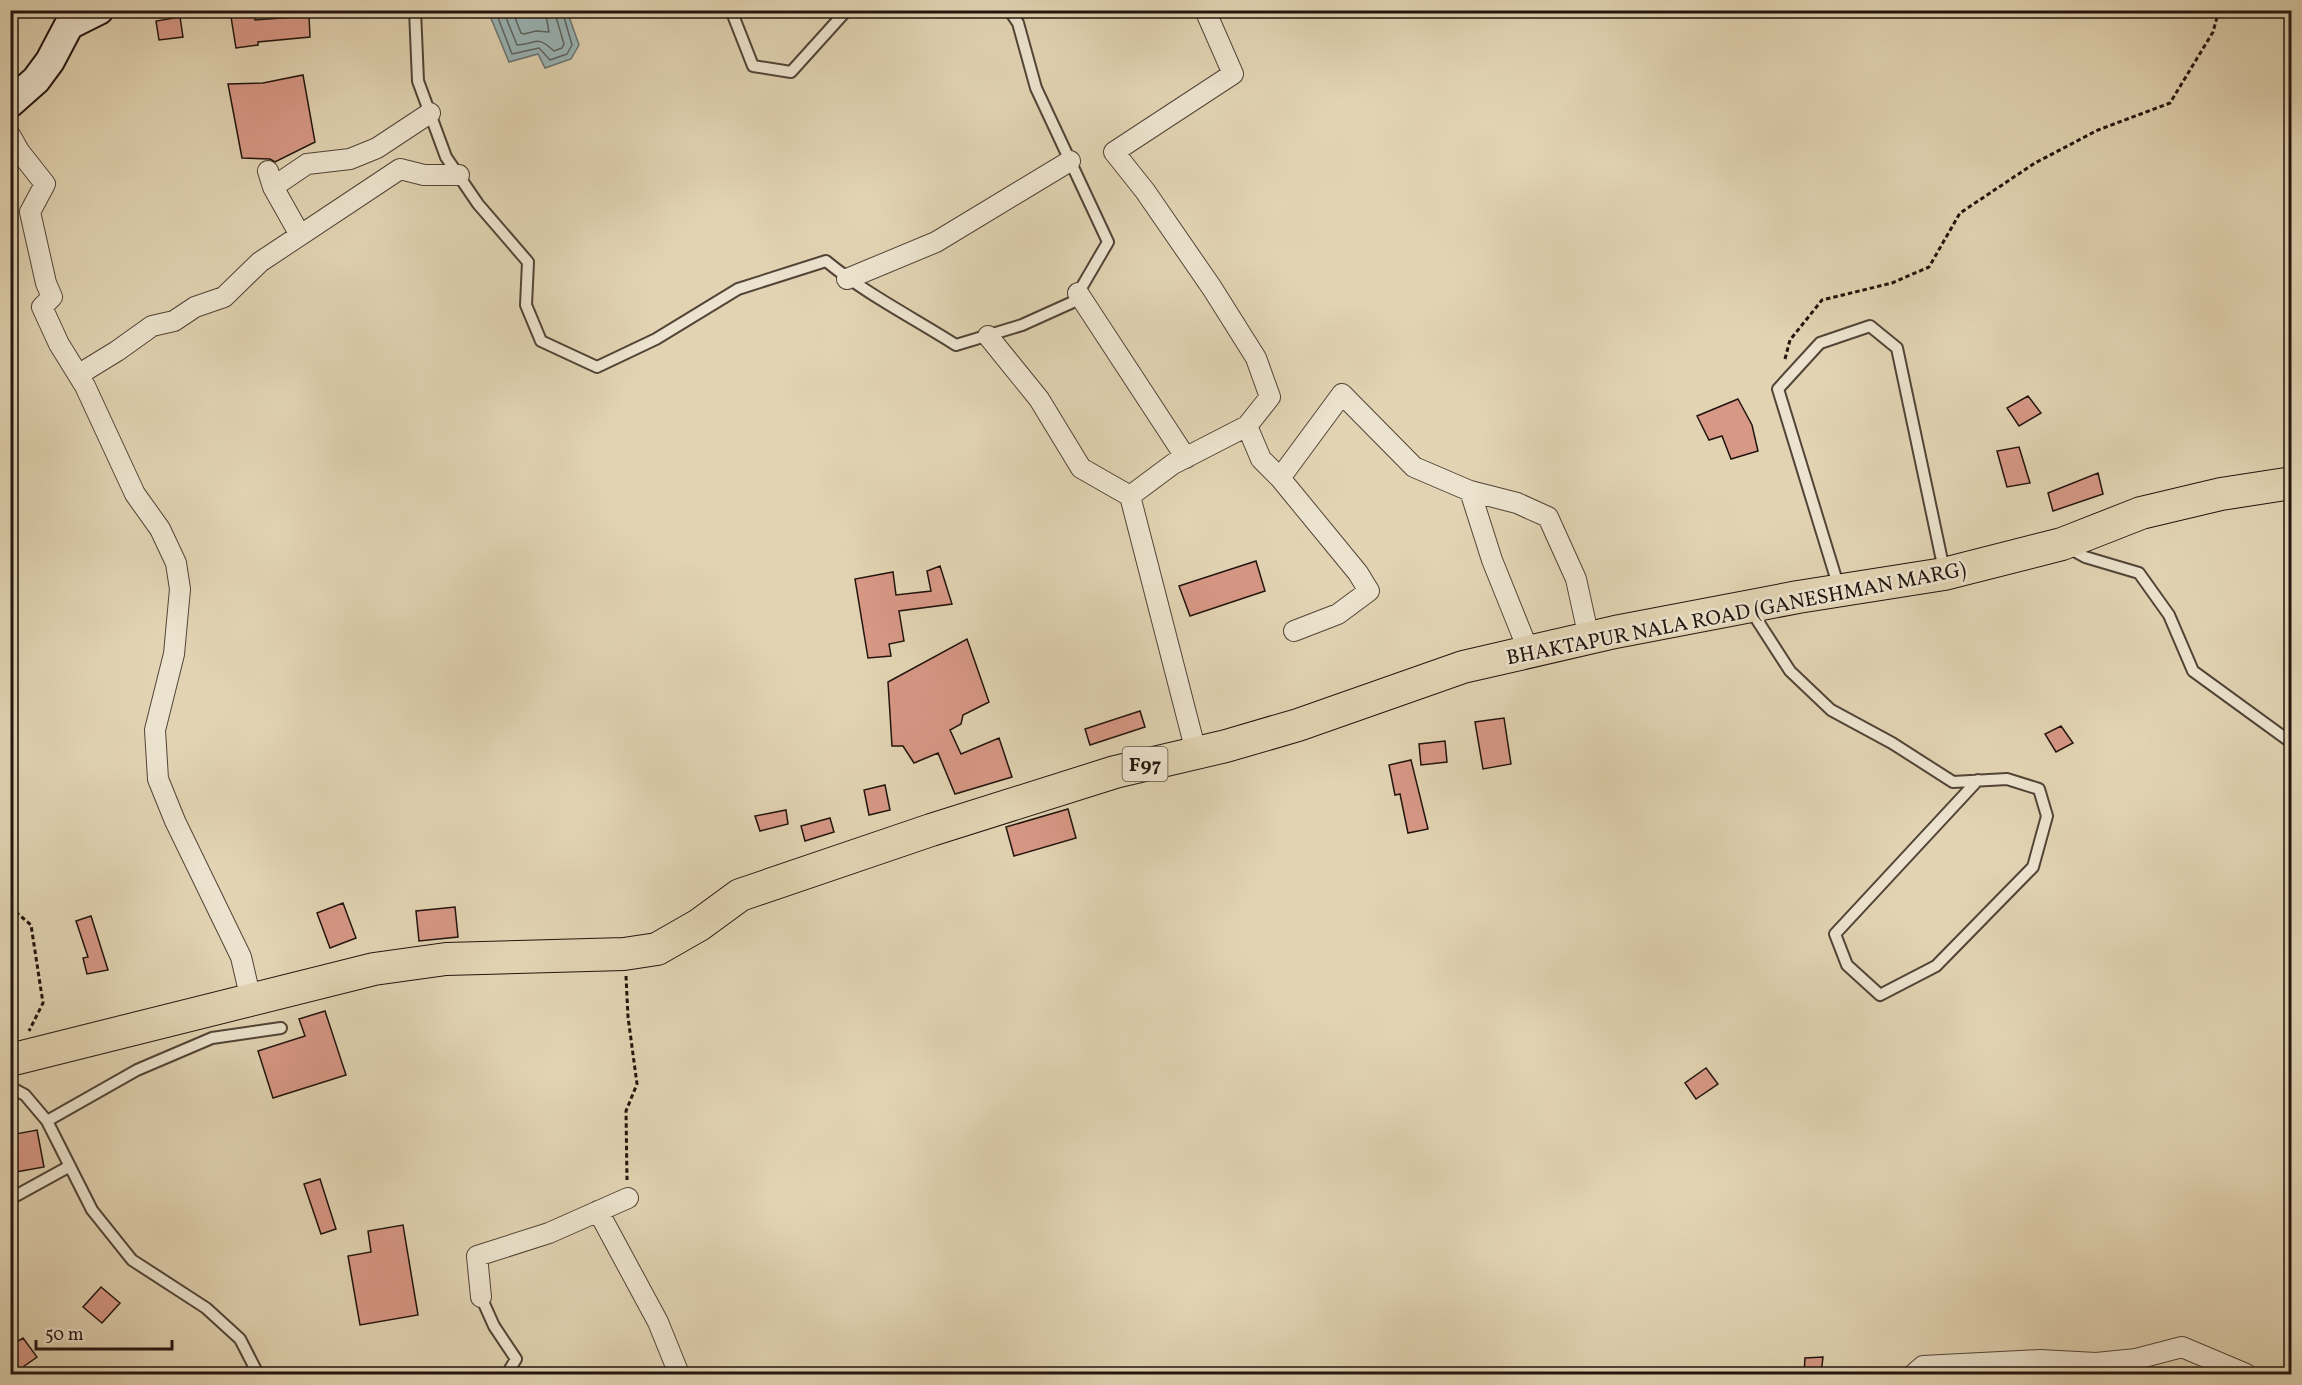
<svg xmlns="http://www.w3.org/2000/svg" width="2302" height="1385" font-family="Vollkorn,serif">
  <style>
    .water { fill: #99b5b7; stroke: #697573; stroke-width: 1.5 }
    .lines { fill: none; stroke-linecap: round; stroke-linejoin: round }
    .shore { stroke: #5e6462; stroke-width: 1.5 }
    .building { fill: #d79886; stroke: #22140e; stroke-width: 1.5 }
    .service-casing { stroke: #524437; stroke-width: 14 }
    .minor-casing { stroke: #524437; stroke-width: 22 }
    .secondary-casing { stroke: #22140e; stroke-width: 32 }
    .primary-casing { stroke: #22140e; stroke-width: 34 }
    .path { stroke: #22140e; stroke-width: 3; stroke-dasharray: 4.5 3; stroke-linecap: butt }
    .service { stroke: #ece3ce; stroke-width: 10 }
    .minor { stroke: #ece3ce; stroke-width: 20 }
    .secondary { stroke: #ece3ce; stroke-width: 28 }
    .primary { stroke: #e2d4b3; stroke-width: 32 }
    .labels { text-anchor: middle; stroke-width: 5; stroke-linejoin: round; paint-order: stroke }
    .shield { fill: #ece3ce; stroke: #5f5248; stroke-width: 1.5 }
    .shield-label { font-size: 20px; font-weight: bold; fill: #22140e }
    .street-label { font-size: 21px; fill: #22140e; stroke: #ece3ce }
  </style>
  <rect width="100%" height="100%" fill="#e2d4b3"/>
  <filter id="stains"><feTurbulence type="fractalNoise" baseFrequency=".00333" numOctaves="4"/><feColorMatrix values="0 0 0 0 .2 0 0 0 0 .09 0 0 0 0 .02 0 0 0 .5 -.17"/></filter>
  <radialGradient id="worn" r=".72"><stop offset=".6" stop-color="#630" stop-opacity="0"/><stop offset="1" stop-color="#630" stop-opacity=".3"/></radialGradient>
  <path class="water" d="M488,11H567L579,45L571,59L545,68L538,54L509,62Z"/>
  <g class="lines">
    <path class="shore" d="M495,10L512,54L539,48L550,60L567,54L572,45L562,10
      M503,10L517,45C538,44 535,34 554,51L562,48L564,44L554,10
      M512,10L521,33L524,34L536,31L549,32L545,10"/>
  </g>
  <path class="building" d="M254,14L255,20L309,16L310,37L258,42V45L236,48L231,17Z
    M180,17L183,37L159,40L156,21Z
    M303,75L315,142L275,162L270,159L242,158L228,84L263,83Z
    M2028,396L2041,413L2019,426L2007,408Z
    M1738,399L1752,425L1758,451L1731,459L1722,436L1709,440L1697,416Z
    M2019,447L2030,483L2007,487L1997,451Z
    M2098,473L2103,494L2053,511L2048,493Z
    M1256,561L1265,591L1190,616L1179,586Z
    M940,566L952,604L899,611L904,641L889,644L891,656L868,658L855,579L893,572L896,595L931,591L927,571Z
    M967,639L989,702L963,715L961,724L950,730L961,754L999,738L1012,777L955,794L938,753L914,763L903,746H892L888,682Z
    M1140,711L1145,727L1090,745L1085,729Z
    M1504,718L1511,764L1483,769L1475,722Z
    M2061,726L2073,743L2056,752L2045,734Z
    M1445,741L1447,762L1421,765L1419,744Z
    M1411,760L1428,829L1408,833L1400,794L1395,795L1389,765Z
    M885,785L890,810L869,815L864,790Z
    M1068,809L1076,838L1014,856L1006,827Z
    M786,810L788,824L760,831L755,816Z
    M830,818L834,832L805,841L801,826Z
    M343,903L356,938L330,948L317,913Z
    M455,907L458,937L419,941L416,911Z
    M91,916L108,970L87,974L83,958L88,957L76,921Z
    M325,1011L346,1075L273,1098L258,1051L305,1036L299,1019Z
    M1706,1068L1718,1084L1696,1099L1685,1083Z
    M37,1130L44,1167L10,1173V1135Z
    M320,1179L336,1229L321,1234L304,1184Z
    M403,1225L418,1315L360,1325L348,1256L371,1252L368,1231Z
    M101,1287L120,1303L102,1323L83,1307Z
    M23,1338L37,1357L20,1369L10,1356V1346Z
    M1823,1357L1821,1374H1804L1805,1358Z"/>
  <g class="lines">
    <defs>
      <path id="service" d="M415,10L418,81L446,157L478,204L528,262L526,305L541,341L597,367L656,339L738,289L826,261C866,294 912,317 956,345L1022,325L1073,302L1108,242L1036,88L1018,23L1009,10
        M731,10L753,66L791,72L847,10
        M2067,547L2085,557L2139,573L2169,615L2193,671L2292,743
        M1839,588L1778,389L1820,343L1870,326L1897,348L1944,570
        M1750,609L1790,671L1831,710L1892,743L1953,782L2007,779L2039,789L2047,816L2033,867L1936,966L1880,995L1847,965L1835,934L1978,780
        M10,1087L25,1095L47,1121L92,1210L132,1260L206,1308L240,1339L258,1374
        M47,1121L137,1070L212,1038L281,1028
        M10,1199L70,1166
        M481,1297L494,1326L516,1359L507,1374"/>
      <path id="minor" d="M10,135L19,151L45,184L30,212L46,283L52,297L42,307L59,344L85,386L135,494L160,529L176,563L180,589L174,654L155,730L158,779L175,821L241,957L251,1000
        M268,171L273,187L307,164L350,159L377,148L430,113
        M273,187L300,235
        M847,279L936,242L1070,161
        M1078,293L1186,458
        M988,336L1039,399L1081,468L1130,496
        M77,373L86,370L117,351L152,326L174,321L195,307L224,297L260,262L400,169L424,175H459
        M1247,426L1261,459L1280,478
        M1294,631L1338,614L1369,591L1358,573L1280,478L1342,394L1414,467L1470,491
        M1529,652L1492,560L1470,491L1517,503L1548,517L1576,579L1589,638
        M1196,752L1130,496L1173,464L1247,426L1270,397L1256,358L1212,288L1145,191L1114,152L1233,74L1205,10
        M598,1211L658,1322L679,1374
        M481,1297L477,1256L549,1233L628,1198
        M1914,1374L1923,1366L2040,1360L2096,1363L2136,1359L2182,1347L2246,1374"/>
      <path id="secondary" d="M10,103L36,80L50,61L69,25L99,10"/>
      <path id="primary" d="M10,1060L374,969L446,959L624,954L657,949L699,925L740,895L931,830L1115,772L1226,746L1298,725L1463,667L1615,632L1798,597L1944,574L2062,544L2141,513L2221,494L2292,483"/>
    </defs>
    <use href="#service" class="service-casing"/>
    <use href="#minor" class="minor-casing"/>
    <use href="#secondary" class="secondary-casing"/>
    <use href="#primary" class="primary-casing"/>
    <path class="path" d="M1785,359L1790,340L1822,300L1892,283L1929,267L1960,213L2035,163L2098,130L2170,103L2213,32L2219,10
      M10,907L31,925L43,1003L29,1031
      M626,976L628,1017L637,1084L626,1111L627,1180"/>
    <use href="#service" class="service"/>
    <use href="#minor" class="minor"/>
    <use href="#secondary" class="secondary"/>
    <use href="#primary" class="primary"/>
  </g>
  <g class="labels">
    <rect class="shield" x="1122.5" y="747" width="45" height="34" rx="4.5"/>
    <g class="shield-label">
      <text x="1145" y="771">F97</text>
    </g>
    <g class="street-label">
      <text transform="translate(1736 613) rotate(-11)" y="7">BHAKTAPUR NALA ROAD (GANESHMAN MARG)</text>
    </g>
  </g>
  <rect width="2302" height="1385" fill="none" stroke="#e2d4b3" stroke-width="36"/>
  <rect x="12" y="12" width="2278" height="1361" fill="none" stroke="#22140e" stroke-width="3"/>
  <rect x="18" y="18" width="2266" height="1349" fill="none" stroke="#22140e" stroke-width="1.5"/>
  <path d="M36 1340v9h136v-9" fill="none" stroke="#22140e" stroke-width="3"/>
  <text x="45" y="1340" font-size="18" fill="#22140e" stroke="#ece3ce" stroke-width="4.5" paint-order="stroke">50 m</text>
  <rect width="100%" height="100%" filter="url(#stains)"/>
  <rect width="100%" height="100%" fill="url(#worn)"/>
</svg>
